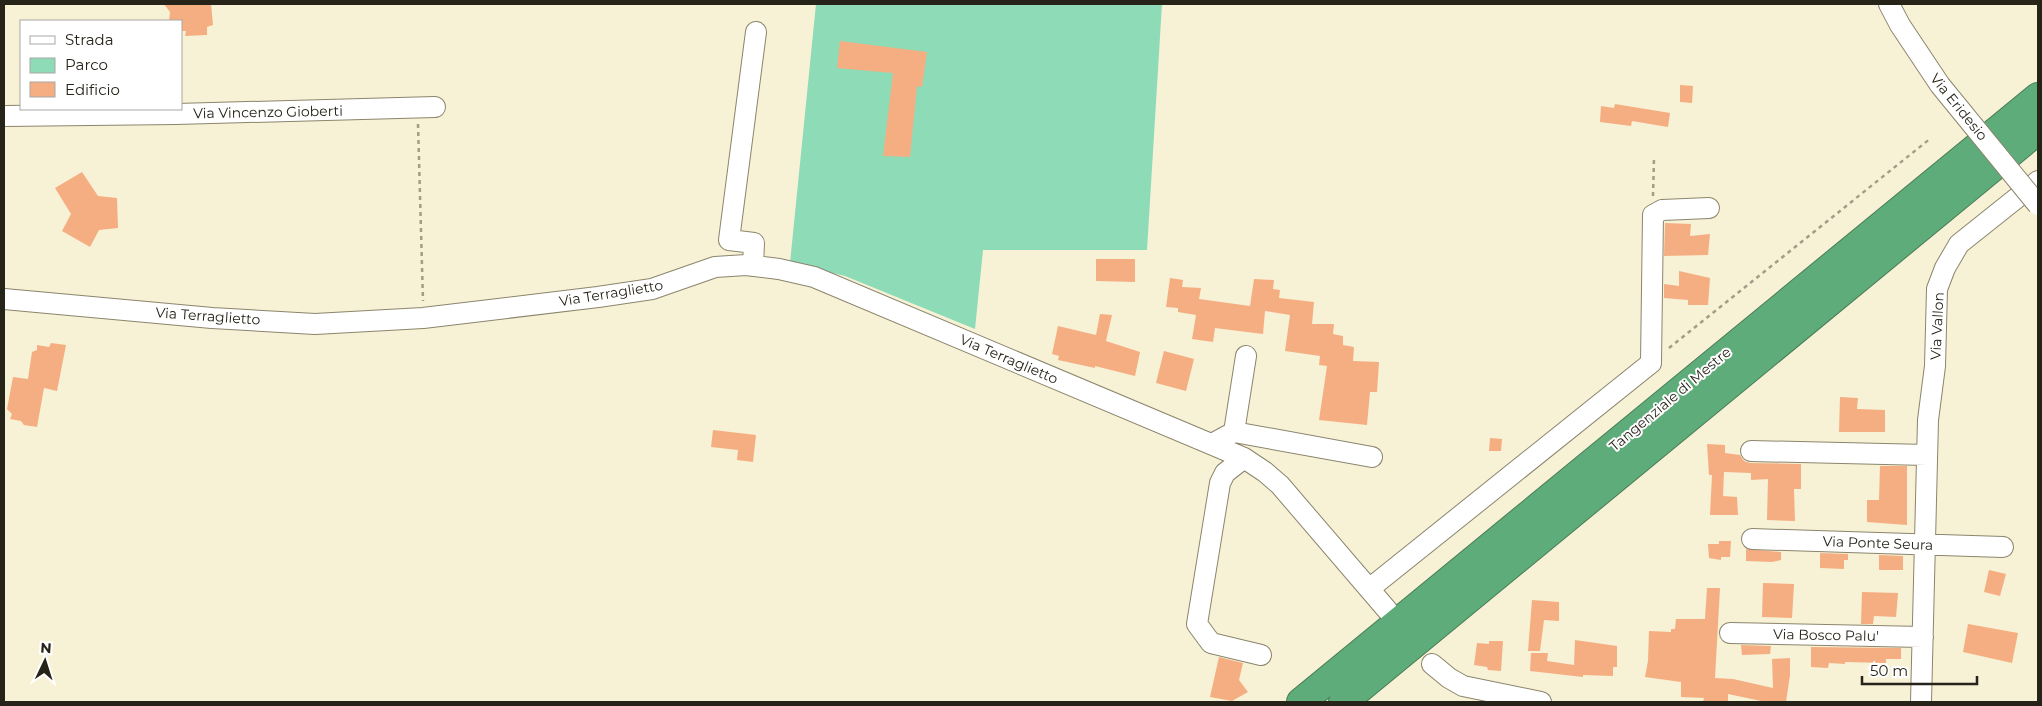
<svg xmlns="http://www.w3.org/2000/svg" width="2042" height="706" font-family="Montserrat,sans-serif">
  <style>
    .green { fill: #8edbb8 }
    .building { fill: #f5ae81 }
    .lines { fill: none; stroke-linecap: round; stroke-linejoin: round }
    .minor-casing { stroke: #8b856d; stroke-width: 22 }
    .highway-casing { stroke: #4a7c58; stroke-width: 30 }
    .path { stroke: #a29d89; stroke-width: 2.5; stroke-dasharray: 4 4; stroke-linecap: butt }
    .minor { stroke: #fff; stroke-width: 20 }
    .highway { stroke: #5eac7a; stroke-width: 28 }
    .minor-bridge-casing { stroke: #8b856d; stroke-width: 22; stroke-linecap: butt }
    .minor-bridge { stroke: #fff; stroke-width: 20 }
    .labels { text-anchor: middle; stroke-width: 4; stroke-linejoin: round; paint-order: stroke }
    .street-label { font-size: 14px; fill: #262319; stroke: #fff }
  </style>
  <rect width="100%" height="100%" fill="#f7f1d6"/>
  <path class="green" d="M816,4H1162L1147,250H983L975,329L845,276L790,263Z"/>
  <path class="building" d="M164,4H211L213,25L207,27V35L185,36L186,31H181V21H169L170,12Z
    M840,41L927,52L922,87L917,86L910,157L883,156L893,73L837,68Z
    M1680,85L1693,86L1692,103L1680,102Z
    M1615,104L1670,113L1668,127L1632,121L1631,126L1600,122L1601,106L1614,108Z
    M82,172L98,196L117,198L118,228L99,230L90,247L62,231L71,214L55,188Z
    M1665,223L1691,224L1690,236L1710,234L1708,255L1664,256Z
    M1096,259H1135V282L1096,281Z
    M1679,271L1710,278L1708,305H1688V300L1664,298V284L1679,286Z
    M1170,278L1183,280L1182,287L1201,288L1199,299L1250,306L1254,279L1274,280L1273,289L1280,290L1279,298L1314,302L1312,324H1334L1333,334L1343,336V345L1354,347L1353,361L1379,362L1377,392H1370L1367,425L1319,420L1327,366L1319,365L1320,356L1285,351L1290,315L1265,311L1263,334L1215,328L1213,342L1192,339L1196,315L1178,312V308L1166,307Z
    M1100,314L1112,315L1106,341L1140,352L1135,376L1095,366V368L1058,360L1059,356L1052,354L1058,326L1096,335Z
    M51,343L66,345L57,391L44,388L37,427L24,425L21,421L10,419L12,414L7,409L13,377L28,379L32,352L37,350V345L49,347Z
    M1164,351L1194,359L1186,391L1156,383Z
    M1840,397L1858,398L1857,409L1885,410V432H1839Z
    M713,430L756,435L753,462L737,460L738,450L711,447Z
    M1490,438L1502,439L1501,451H1489Z
    M1707,444L1725,445V453L1740,455L1744,461L1750,463L1801,464V489H1794L1795,521L1767,520L1768,479L1751,480V473L1724,472L1723,496L1737,497L1738,515H1710L1712,475H1709Z
    M1880,466H1907V525L1867,522V500H1879Z
    M1719,541H1731L1730,557H1721V560L1709,558L1708,544H1719Z
    M1746,549L1781,552V560L1772,562L1746,561Z
    M1820,553L1848,554V560H1844V569L1820,568Z
    M1879,555L1903,556V570H1879Z
    M1989,570L2006,574L2000,596L1984,592Z
    M1763,583L1794,584L1792,618L1762,617Z
    M1707,588H1720L1715,678L1733,679L1773,688L1772,659L1790,658V675L1786,702H1766L1728,694V702H1703L1704,698L1681,697V682L1645,677L1648,661L1649,631L1671,632V629H1675L1676,619H1705Z
    M1862,592L1898,593L1896,617L1874,616L1873,624H1861Z
    M1532,600L1559,602V621L1544,620L1540,651H1528Z
    M1968,624L2018,633L2012,663L1963,652Z
    M1575,640L1617,646V667H1613V676L1583,675V677L1530,671L1531,653H1548L1547,661L1574,665Z
    M1489,641H1503L1501,671L1488,670L1487,667L1474,665L1477,643L1489,644Z
    M1741,645L1771,646L1770,654L1742,655Z
    M1811,647L1901,648V659H1886V663L1845,662V664L1829,663L1828,668L1811,667Z
    M1219,657L1243,663L1239,680L1248,692L1232,701L1210,697Z"/>
  <g class="lines">
    <defs>
      <path id="minor" d="M1889,4L1900,25L1940,85
        M4,116L176,114L435,107
        M753,266L754,243L729,240L756,32
        M4,299L212,318L315,324L423,318L598,297L652,289L715,267L746,265L779,269L814,277L1244,458L1265,472L1280,485L1388,611
        M1234,432L1246,356
        M1212,444L1234,432L1372,457
        M1751,451L1927,455
        M1244,458L1225,473L1220,483L1197,624L1211,643L1261,655
        M1752,539L2003,547
        M1369,589L1651,363L1653,215L1662,210L1709,208
        M1730,633L1923,637
        M1432,664L1449,678L1463,686L1541,702
        M1921,702L1928,420L1935,366L1937,289L1945,268L1959,244L2038,181"/>
      <path id="highway" d="M1301,702L2038,97
        M1343,702L2038,130"/>
    </defs>
    <use href="#minor" class="minor-casing"/>
    <use href="#highway" class="highway-casing"/>
    <path class="path" d="M418,124L423,301
      M1653,196L1654,158
      M1669,348L1931,138"/>
    <use href="#minor" class="minor"/>
    <use href="#highway" class="highway"/>
    <defs>
      <path id="minor-bridge" d="M1940,85L2038,205"/>
    </defs>
    <use href="#minor-bridge" class="minor-bridge-casing"/>
    <use href="#minor-bridge" class="minor-bridge"/>
  </g>
  <g class="labels">
    <g class="street-label">
      <text transform="translate(1959 107) rotate(51)" y="5">Via Eridesio</text>
      <text transform="translate(268 112) rotate(-1)" y="5">Via Vincenzo Gioberti</text>
      <text transform="translate(611 293) rotate(-9)" y="5">Via Terraglietto</text>
      <text transform="translate(208 316) rotate(4)" y="5">Via Terraglietto</text>
      <text transform="translate(1937 326) rotate(-87)" y="5">Via Vallon</text>
      <text transform="translate(1009 359) rotate(23)" y="5">Via Terraglietto</text>
      <text transform="translate(1670 399) rotate(-40)" y="5">Tangenziale di Mestre</text>
      <text transform="translate(1878 543) rotate(2)" y="5">Via Ponte Seura</text>
      <text transform="translate(1826 635) rotate(1)" y="5">Via Bosco Palu'</text>
    </g>
  </g>
  <rect width="2042" height="706" fill="none" stroke="#262319" stroke-width="10"/>
  <rect x="20" y="20" width="162" height="90" fill="#ffffff" stroke="#a8a7a3"/>
  <rect x="30" y="36" width="25" height="8" fill="#ffffff" stroke="#a8a7a3"/>
  <text x="65" y="45" font-size="15" fill="#262319">Strada</text>
  <rect x="30" y="58" width="25" height="15" fill="#8edbb8" stroke="#a8a7a3"/>
  <text x="65" y="70" font-size="15" fill="#262319">Parco</text>
  <rect x="30" y="82" width="25" height="15" fill="#f5ae81" stroke="#a8a7a3"/>
  <text x="65" y="95" font-size="15" fill="#262319">Edificio</text>
  <g transform="translate(45 661) rotate(4)" stroke="#ffffff" stroke-width="4" paint-order="stroke">
  <path d="M0-4L9 19L0 12L-9 19Z" fill="#262319"/>
  <text y="-8" font-size="14" font-weight="bold" text-anchor="middle" fill="#262319">N</text>
  </g>
  <path d="M1862 676v8h115v-8" fill="none" stroke="#262319" stroke-width="2.5"/>
  <text x="1870" y="676" font-size="15" fill="#262319" stroke="#ffffff" stroke-width="4" paint-order="stroke">50 m</text>
</svg>
